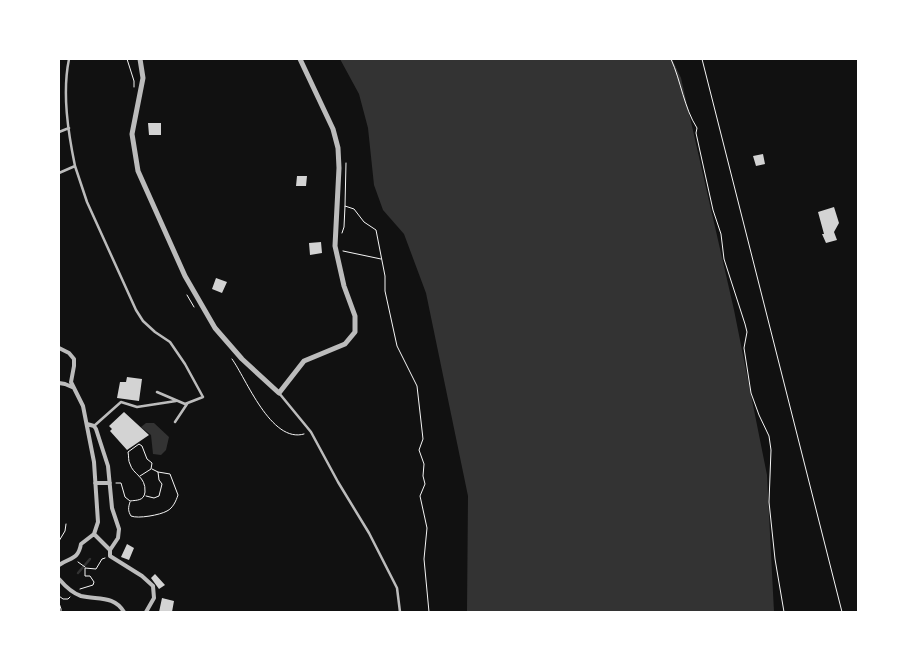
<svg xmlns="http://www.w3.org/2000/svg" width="917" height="671" font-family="Mulish,sans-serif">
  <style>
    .water { fill: #333 }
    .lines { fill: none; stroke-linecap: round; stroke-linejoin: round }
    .stream { stroke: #333; stroke-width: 2.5 }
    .building { fill: #d3d3d3 }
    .path { stroke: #f5f5f5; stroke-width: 1 }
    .service { stroke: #bcbcbc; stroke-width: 2.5 }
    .pedestrian { stroke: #bcbcbc; stroke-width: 4 }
    .minor { stroke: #bcbcbc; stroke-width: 5 }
  </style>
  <rect width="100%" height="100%" fill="#111"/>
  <path class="water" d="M340,59H672L681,78L734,310L767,475L774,612H467L468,496L426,293L404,234L383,210L374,185L368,128L359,94Z
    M146,423H154L169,437L166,450L161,455L153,454L151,435L141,427Z"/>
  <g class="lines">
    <path class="stream" d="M78,573L90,559"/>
  </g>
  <path class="building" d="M148,123H161V135H149Z
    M763,154L765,164L756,166L753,156Z
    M297,176H307L306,186H296Z
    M834,207L839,223L834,232L837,240L826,243L822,234H824L818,212Z
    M321,242L322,253L310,255L309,243Z
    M216,278L227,282L222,293L212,289Z
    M127,377L142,379L139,401L117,398L120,382H126Z
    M124,412L149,435L127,450L110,431L112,429L109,426Z
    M127,544L134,548L129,560L121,557Z
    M155,574L165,585L159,589L151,578Z
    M162,598L174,601L172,612H159Z"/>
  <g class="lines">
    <path class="path" d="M127,59L134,81V87
      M671,59C681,81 684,108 697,128L696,133L713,210L721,234L724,259L745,324L747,332L744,348L751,393L759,415L769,436L771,450L769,502L775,559L784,612
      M702,59L842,612
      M345,206L346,163
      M342,233L344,227L345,206L354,209L364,222L376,230L385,276V291L397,346L417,386L423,439L419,450L424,464L423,476L425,484L420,496L427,528L424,559L429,612
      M343,251L381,259
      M187,295L194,307
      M232,359C246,378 271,444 304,434
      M116,483H121L125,497L130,501C137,500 144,501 145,492C146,476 133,475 130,464C128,461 129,456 128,452L139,444L142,446L147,459L152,463L151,469L140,476
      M146,496L154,498L159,496L162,484L159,480L158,472L152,469
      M130,502C128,508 128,511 131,516C138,519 160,515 167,511C173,508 176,501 178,495L170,474L158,472
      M59,541L65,531L66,524
      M78,562L85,567
      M80,589L93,585L94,582L90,576H85V568L96,569L102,559L105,558
      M59,596L63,599H68L70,597
      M59,603L61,609V612"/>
    <path class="service" d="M59,132L69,128
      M75,166L87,202L136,310L143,321L155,332L170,342L185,364L203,397L185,404L157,392
      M59,173L75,166C68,132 62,93 69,59
      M279,393L311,432L338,482L369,533L397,588L400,612
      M175,422L187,404
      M94,426L121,402L137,407L176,401"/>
    <path class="pedestrian" d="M59,348L69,353L74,359V366L71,382L83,406L94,462L98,522L94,534L81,544C78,560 71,557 59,565
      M59,383L65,384L72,387
      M87,424L94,426L96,429L108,466L112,508L119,529L118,538L110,550V556L142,576L153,586L154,598L146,612
      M95,483H110
      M94,534L110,550
      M59,579C65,586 72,593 81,596C98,600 114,595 124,612"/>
    <path class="minor" d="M140,59L143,78L132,134L138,171L185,276L215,328L242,359L279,393L304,361L345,344L355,332V316L344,286L335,246L339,168L338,148L333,129L300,59"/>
  </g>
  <rect width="917" height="671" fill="none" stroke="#ffffff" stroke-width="120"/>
</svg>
